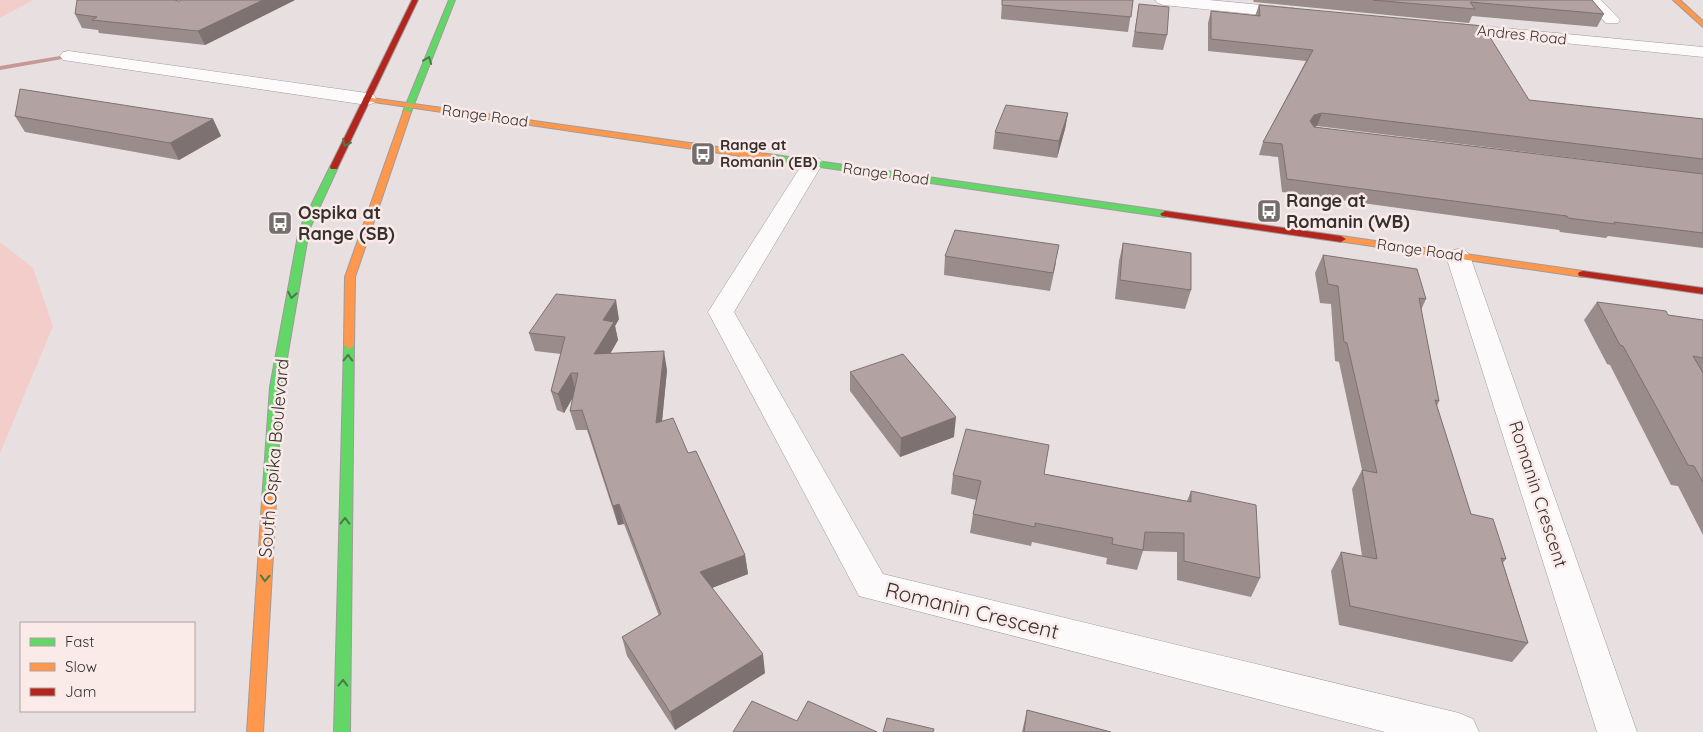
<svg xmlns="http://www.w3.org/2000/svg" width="1703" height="732" font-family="Quicksand,sans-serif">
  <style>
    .green { fill: #f2cdca }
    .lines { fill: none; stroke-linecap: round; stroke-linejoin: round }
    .stream { fill: #c69996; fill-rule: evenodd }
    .street-casing { stroke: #a09b9b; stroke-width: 1 }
    .fast-casing { stroke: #a09b9b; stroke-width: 2 }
    .slow-casing { stroke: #a09b9b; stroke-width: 2 }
    .jam-casing { stroke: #a09b9b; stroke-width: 2 }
    .street { fill: #fcfafa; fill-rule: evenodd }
    .fast { fill: #63d668; fill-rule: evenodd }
    .slow { fill: #ff974d; fill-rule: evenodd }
    .jam { fill: #b3261e; fill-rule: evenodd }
    .wall { fill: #998c8b }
    .shaded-wall { fill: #7d7271 }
    .building { fill: #b2a3a2; stroke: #7d7271 }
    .oneway { stroke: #4a7b49 }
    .labels { text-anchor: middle; stroke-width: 5; stroke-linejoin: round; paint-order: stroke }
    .far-street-label { font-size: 15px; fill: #363130; stroke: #faebe9 }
    .far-poi-label { font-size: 15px; font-weight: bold; fill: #363130; stroke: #faebe9; text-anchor: start }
    .poi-label { font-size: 18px; font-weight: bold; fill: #363130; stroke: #faebe9; text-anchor: start }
    .street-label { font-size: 18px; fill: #363130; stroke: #faebe9 }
    .near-street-label { font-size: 21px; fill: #363130; stroke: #faebe9 }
  </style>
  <rect width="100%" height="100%" fill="#e8e0e0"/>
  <path class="green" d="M0,0H33L0,18Z
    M0,242L33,268L53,326L0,453Z"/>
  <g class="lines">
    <path class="stream" d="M66,55L68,56V58L0,70V66Z"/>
    <defs>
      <path id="street" d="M1155,0H1209L1293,8L1299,10L1301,13L1299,16L1293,18L1163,5L1158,3Z
        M1584,0H1601L1620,20L1618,23H1606Z
        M1451,23L1703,47V57L1445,31L1443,28L1445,25Z
        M69,51L367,93L374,95L376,99L374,103L367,105L63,60L60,56L63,52Z
        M813,157L820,159L823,163L734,312L883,574L1459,713L1473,719L1479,732H1385L859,596L708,312L803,163L806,159Z
        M1458,249L1466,251L1470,256L1637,732H1597L1446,256L1450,251Z"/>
      <path id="fast" d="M449,0H455L411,112L404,114L403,112Z
        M775,155L1165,211L1170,214L1165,217L772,160V156Z
        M334,164L338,167L309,230L282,387L276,501L274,505L269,506L264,505L262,501L270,387L299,230L330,167Z
        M349,341L354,345L350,732H334L344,345Z"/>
      <path id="slow" d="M1673,0H1680L1703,21V27Z
        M364,97L775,155L779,158L775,161L367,101L363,99Z
        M404,110L411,112L355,277L354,345L349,349L344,345L345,277Z
        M1341,236L1583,271L1588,274L1583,277L1338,241L1336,239Z
        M269,496L274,497L276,501L263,732H247L262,501L264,497Z"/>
      <path id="jam" d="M412,0H418L338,167L337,169H331L330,167Z
        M1165,211L1341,236L1346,239L1341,242L1162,216L1160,214Z
        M1583,271L1703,288V294L1579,276L1578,274L1579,272Z"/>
    </defs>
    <use href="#street" class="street-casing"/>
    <use href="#fast" class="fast-casing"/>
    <use href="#slow" class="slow-casing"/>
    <use href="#jam" class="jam-casing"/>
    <use href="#street" class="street"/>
    <use href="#fast" class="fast"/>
    <use href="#slow" class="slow"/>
    <use href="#jam" class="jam"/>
  </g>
  <path class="wall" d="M295,0L205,45L99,33L98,30L82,28L75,14L179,1Z
    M1002,0H1133L1128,32L1001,19Z
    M1253,0H1592L1604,14L1597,27L1472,16L1469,23L1254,2Z
    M1139,4L1167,35L1163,50L1132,47Z
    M1259,5L1529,100L1703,119V174L1317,126L1314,127L1703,174V248L1608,236L1606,238L1560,232L1559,230L1282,192L1278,157L1259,155L1263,142L1306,61L1208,51V23L1211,11L1255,16Z
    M1068,113L1065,129L1057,158L993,149L995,132Z
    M15,116L213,119L221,136L179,160L25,132Z
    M1123,243L1191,290L1185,309L1115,299L1119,261Z
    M1323,255L1426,299L1421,310L1439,401L1437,406L1471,514L1506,559L1503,563L1528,643L1512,662L1339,625L1331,571L1341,552L1362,556L1352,489L1362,470L1339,362L1335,361L1331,304L1320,303L1315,273Z
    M945,256L1056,263L1050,291L944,275Z
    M1597,302L1668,315L1703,320V535L1678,486L1671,485L1610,365L1607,364L1584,320Z
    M619,319L615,326L618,340L610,354L667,370L662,421L688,453L745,555L748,574L712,588L765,673L675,730L627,656L622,637L659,616L624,524L618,525L587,430H576L570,411L573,397L564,413L557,410L551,391L561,354L535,351L529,333Z
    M850,372L954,437L900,457L850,391Z
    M1044,474L1187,501L1191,491L1260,578L1251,597L1177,580V552L1143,551L1137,570L1106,564L1107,558L1032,542L1031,546L970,533L973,514L976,500L951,494L953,475Z
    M1027,710L1111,732H1022Z"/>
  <path class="shaded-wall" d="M263,0H295L205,45L198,31Z
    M1068,113L1065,129L1057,158L1059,141Z
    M1322,113L1317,126L1309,128L1310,121L1314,115Z
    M213,119L221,136L179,160L170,143Z
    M616,300L619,319L615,326L618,340L599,373L594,354L603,320Z
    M664,351L667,370L660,442L656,423Z
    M571,373L576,392L564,413L558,394Z
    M956,417L954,437L900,457L901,438Z
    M619,504L624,524L618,525L613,506Z
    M745,555L748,574L704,591L700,572Z
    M763,654L765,673L675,730L670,712Z"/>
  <path class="building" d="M77,0H174L179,1L181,0H263L198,31L92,20L97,17L75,14Z
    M1002,0H1133L1131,17L1002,5Z
    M1373,0H1592L1604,14L1470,2L1475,9Z
    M1139,4L1169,7L1167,35L1135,32Z
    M1259,5L1483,26L1529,100L1703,119V159L1322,113L1314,115L1310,121L1314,127L1703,174V233L1614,222L1615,224L1568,218L1567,216L1287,179L1282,144L1263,142L1313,50L1211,39V11L1260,16Z
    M20,89L213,119L170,143L15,116Z
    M1006,105L1068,113L1059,141L995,132Z
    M955,230L1059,245L1053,273L945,256Z
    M1123,243L1191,253V290L1120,280Z
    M1323,255L1417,269L1426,299L1419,298L1439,401L1435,400L1471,514L1493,519L1506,559L1501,558L1528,643L1350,606L1341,552L1377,559L1362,470L1377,473L1347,343L1344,342L1338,286L1328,284Z
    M556,294L616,300L603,320L614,322L594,354L664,351L656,423L673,418L688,453L696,451L745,555L700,572L763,654L670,712L622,637L661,614L619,504L613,506L582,410L570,411L578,373H571L558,394L551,391L565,337L529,333Z
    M1597,302L1666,311L1668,315L1703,320V358L1693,356L1703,373V482L1694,466L1688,465L1623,346L1620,345Z
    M903,354L956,417L901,438L850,372Z
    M966,429L1049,445L1044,474L1191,502V491L1256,505L1260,578L1184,561V533L1145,532L1143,550L1112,544L1113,538L1035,523V527L973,514L981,481L953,475Z
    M752,701L797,721L808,701L877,732H733Z
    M1027,710L1111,732H1024Z
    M887,718L934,729L933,732H883Z"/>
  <defs><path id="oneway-chevron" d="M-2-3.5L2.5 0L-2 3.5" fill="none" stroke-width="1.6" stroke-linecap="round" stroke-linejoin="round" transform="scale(1.25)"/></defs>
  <g class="oneway">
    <use href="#oneway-chevron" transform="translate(428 60) rotate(-68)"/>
    <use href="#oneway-chevron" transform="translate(346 143) rotate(116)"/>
    <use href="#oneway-chevron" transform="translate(292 295) rotate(100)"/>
    <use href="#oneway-chevron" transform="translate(348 358) rotate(-89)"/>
    <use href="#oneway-chevron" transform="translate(345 521) rotate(-89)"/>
    <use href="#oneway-chevron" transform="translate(265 578) rotate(93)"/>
    <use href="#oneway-chevron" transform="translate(343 683) rotate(-89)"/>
  </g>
  <defs>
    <symbol id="bus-square" viewBox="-11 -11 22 22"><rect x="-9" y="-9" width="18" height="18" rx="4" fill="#746e6e" stroke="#faebe9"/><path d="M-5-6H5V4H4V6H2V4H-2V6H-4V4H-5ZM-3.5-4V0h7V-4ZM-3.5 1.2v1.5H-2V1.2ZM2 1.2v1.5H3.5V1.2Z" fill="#fff"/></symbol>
  </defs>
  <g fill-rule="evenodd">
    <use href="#bus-square" x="689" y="140" width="28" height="28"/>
    <use href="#bus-square" x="1255" y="197" width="28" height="28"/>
    <use href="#bus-square" x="266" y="209" width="28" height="28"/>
  </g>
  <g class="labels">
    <g class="far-street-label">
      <text transform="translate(1522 35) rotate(6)" y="5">Andres Road</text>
      <text transform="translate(485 116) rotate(8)" y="5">Range Road</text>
      <text transform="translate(886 174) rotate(8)" y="5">Range Road</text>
      <text transform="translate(1420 250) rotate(8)" y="5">Range Road</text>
    </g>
    <g class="far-poi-label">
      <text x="720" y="150">Range at<tspan x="720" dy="17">Romanin (EB)</tspan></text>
    </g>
    <g class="poi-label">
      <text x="1286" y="207">Range at<tspan x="1286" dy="21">Romanin (WB)</tspan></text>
      <text x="298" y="219">Ospika at<tspan x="298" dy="21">Range (SB)</tspan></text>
    </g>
    <g class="street-label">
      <text transform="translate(274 458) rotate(-85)" y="6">South Ospika Boulevard</text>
      <text transform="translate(1538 494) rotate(72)" y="6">Romanin Crescent</text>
    </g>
    <g class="near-street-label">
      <text transform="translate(972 611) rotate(14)" y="7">Romanin Crescent</text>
    </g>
  </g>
  <rect x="20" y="622" width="175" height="90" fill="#faebe9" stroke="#aca19f"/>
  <rect x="30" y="638" width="25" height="8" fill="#63d668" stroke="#aca19f"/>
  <text x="65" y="647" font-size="15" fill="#363130">Fast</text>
  <rect x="30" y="663" width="25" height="8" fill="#ff974d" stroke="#aca19f"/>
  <text x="65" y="672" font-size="15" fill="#363130">Slow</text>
  <rect x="30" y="688" width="25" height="8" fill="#b3261e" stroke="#aca19f"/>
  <text x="65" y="697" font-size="15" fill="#363130">Jam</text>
</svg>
